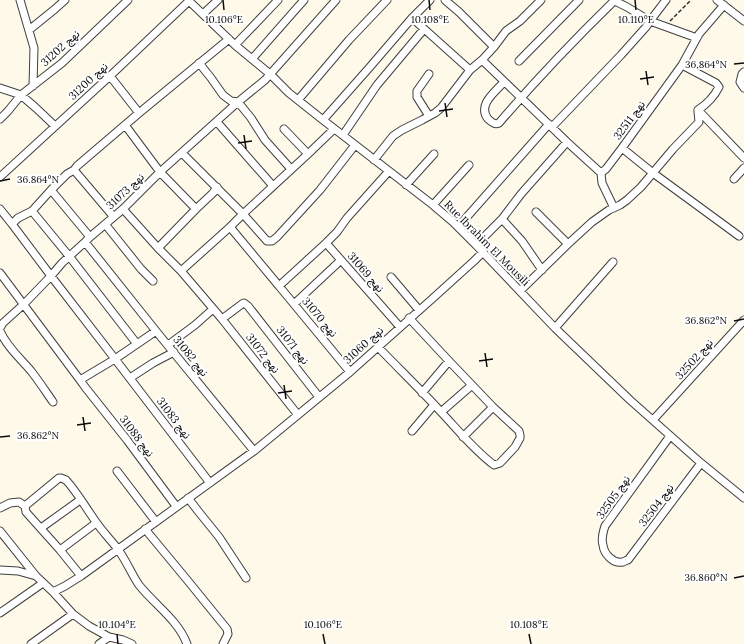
<svg xmlns="http://www.w3.org/2000/svg" width="744" height="644" font-family="Lora,Vazirmatn,serif">
  <style>
    .lines { fill: none; stroke-linecap: round; stroke-linejoin: round }
    .minor-casing { stroke: #3f3f3f; stroke-width: 9 }
    .path { stroke: #2e2e2e; stroke-width: 1.5; stroke-dasharray: 4 2; stroke-linecap: butt }
    .minor { stroke: #fff; stroke-width: 7 }
    .ticks { fill: none; stroke: #0c0c0c; stroke-width: 1.5 }
    .labels { text-anchor: middle; stroke-width: 4; stroke-linejoin: round; paint-order: stroke }
    .street-label { font-size: 11px; fill: #0c0c0c; stroke: #fff }
    .ticks-label { font-size: 10px; text-anchor: middle; fill: #0c0c0c; stroke: #fff; stroke-width: 4; stroke-linejoin: round; paint-order: stroke }
  </style>
  <rect width="100%" height="100%" fill="#fff9ea"/>
  <g class="lines">
    <defs>
      <path id="minor" d="M20,0L34,48L33,86
        M188,0L235,45L270,74L289,93L323,120L433,205L453,222L476,245L555,328L630,400L701,463L744,498
        M666,0L650,21L697,38
        M717,0L744,21
        M203,14L218,0
        M412,18L470,70
        M29,30L55,9L65,0
        M235,45L278,0
        M494,47L506,31L520,21L541,0
        M252,59L304,0
        M482,60L567,142L601,173L602,183L614,208
        M519,61L579,0
        M199,63L211,78L223,95L231,101L238,102L251,118L265,140L291,169
        M682,65L716,83L719,87C714,97 707,104 698,110
        M744,72L742,74L740,82L744,88
        M110,76L139,113
        M504,82C495,92 477,105 488,119C492,122 494,125 499,123C535,81 574,40 614,1
        M0,88L21,95L62,63L128,0
        M298,100L349,40L387,0
        M698,110L744,158
        M429,116L417,97V91L429,74
        M0,119L8,111L21,95L36,108L55,126
        M323,120L369,68L412,18L430,0
        M217,122L273,186
        M125,125L160,172L196,209
        M552,127L621,55L646,27L650,21L627,7L613,0
        M284,129L308,154
        M334,129L308,154L243,214L267,241H272L277,237L320,190L355,145
        M343,135L377,85L424,29
        M622,148L653,173L739,236
        M182,153L243,214L230,227L279,286
        M374,160L393,136L402,130L422,120L435,113L441,108L470,70L482,60L494,47L459,12L445,0
        M74,170L113,216
        M601,173L606,169L622,148L682,65L699,34L724,5
        M0,177L110,76L189,1
        M734,179L744,168
        M406,185L434,154
        M51,190L32,211L69,256L137,344
        M433,205L469,165
        M0,209L12,224
        M123,209L158,248L196,209L213,193L217,187
        M32,211L18,218L12,224L51,276L115,359L80,380
        M536,212L568,244
        M502,219L522,241L542,270
        M105,224L141,269L153,281
        M230,227L181,271L222,319L242,304L244,303L248,306L319,397
        M458,227L549,124
        M90,237L51,190L67,174L74,170L77,166L139,113L229,39
        M85,242L156,331
        M326,243L400,327
        M476,245L502,219L521,194L567,142
        M158,248L181,271
        M0,273L80,380L85,387L127,440L176,506
        M391,277L419,310
        M520,291L568,244L592,222L609,210L620,205L627,200L641,187L673,149L699,122L698,112V110
        M294,304L341,260
        M222,319L298,415
        M0,328L3,323L24,304L51,276L62,263L85,242L90,237L123,209L160,172L238,102L265,80L336,0
        M555,328L613,262
        M0,331C7,347 20,358 31,371C39,381 46,392 53,402
        M168,345L195,325L213,309
        M378,347C399,369 421,390 441,412C458,430 474,450 494,465L500,463L515,447L520,438V435L519,431L493,407L449,361L409,318
        M350,372L279,286L326,243L337,232L347,218L389,171
        M130,378L153,363L174,352
        M422,393L449,361
        M441,412L472,385
        M653,420L744,320
        M412,431L434,405
        M670,436L605,526C603,532 601,539 603,545C604,554 613,564 623,562C623,562 627,560 628,560L701,463
        M463,437L493,407
        M117,471L156,522
        M210,483L115,359L156,331L254,451
        M188,498L198,511L219,537L246,578
        M25,506L59,478H61L66,480C77,492 86,508 96,522C102,531 110,539 117,548C126,560 131,573 139,585C155,605 178,620 187,644
        M0,508L10,503L19,502L25,506L26,512L60,550L81,576
        M41,528L80,500
        M145,529L188,581L227,629L228,634L223,644
        M0,531L36,576L53,592L73,614L89,626L109,637L123,640L132,644
        M60,550L96,523
        M0,570L18,571L36,576
        M53,592L65,586L81,576L254,451L350,372L432,299L474,261L483,252
        M0,613L43,583
        M31,644L73,614
        M99,644L109,637"/>
    </defs>
    <use href="#minor" class="minor-casing"/>
    <path class="path" d="M670,21L691,0"/>
    <use href="#minor" class="minor"/>
  </g>
  <path class="ticks" d="M223,0L224,10M429,0L430,10M635,0L636,10M734,64L744,63M646,71L648,85M640,79L654,77M445,103L447,117M439,111L453,109M244,135L246,149M238,143L252,141M0,181L10,179M734,321L744,319M485,353L487,367M479,361L493,359M284,385L286,399M278,393L292,391M83,417L85,431M77,425L91,423M0,437L10,436M734,578L744,576M117,634L118,644M323,634L325,644M529,634L531,644"/>
  <g class="labels">
    <g class="street-label">
      <text transform="translate(60 48) rotate(-42)" y="4">نهج 31202</text>
      <text transform="translate(88 81) rotate(-43)" y="4">نهج 31200</text>
      <text transform="translate(629 120) rotate(-54)" y="4">نهج 32511</text>
      <text transform="translate(125 191) rotate(-43)" y="4">نهج 31073</text>
      <text transform="translate(487 243) rotate(45)" y="4">Rue Ibrahim El Mousili</text>
      <text transform="translate(366 272) rotate(49)" y="4">نهج 31069</text>
      <text transform="translate(320 317) rotate(50)" y="4">نهج 31070</text>
      <text transform="translate(293 345) rotate(52)" y="4">نهج 31071</text>
      <text transform="translate(363 345) rotate(-42)" y="4">نهج 31060</text>
      <text transform="translate(263 353) rotate(52)" y="4">نهج 31072</text>
      <text transform="translate(191 356) rotate(51)" y="4">نهج 31082</text>
      <text transform="translate(694 359) rotate(-48)" y="4">نهج 32502</text>
      <text transform="translate(174 418) rotate(53)" y="4">نهج 31083</text>
      <text transform="translate(137 436) rotate(53)" y="4">نهج 31088</text>
      <text transform="translate(613 497) rotate(-55)" y="4">نهج 32505</text>
      <text transform="translate(656 505) rotate(-53)" y="4">نهج 32504</text>
    </g>
  </g>
  <g class="ticks-label">
    <text x="224" y="23">10.106°E</text>
    <text x="430" y="23">10.108°E</text>
    <text x="636" y="23">10.110°E</text>
    <text x="706" y="68">36.864°N</text>
    <text x="38" y="183">36.864°N</text>
    <text x="706" y="324">36.862°N</text>
    <text x="38" y="439">36.862°N</text>
    <text x="706" y="581">36.860°N</text>
    <text x="117" y="628">10.104°E</text>
    <text x="323" y="628">10.106°E</text>
    <text x="529" y="628">10.108°E</text>
  </g>
</svg>
